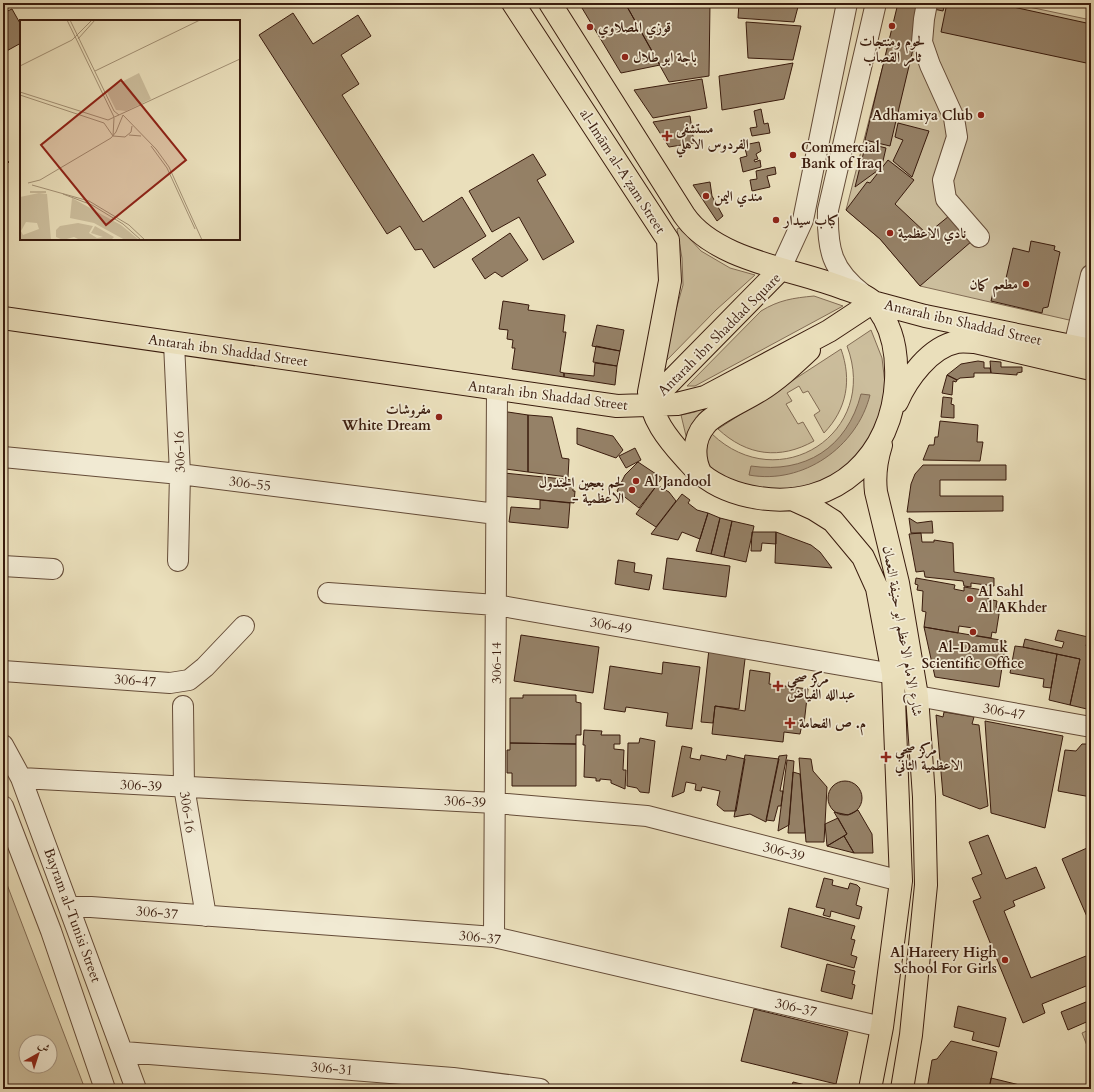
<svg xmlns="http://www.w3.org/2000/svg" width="1094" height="1092" font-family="Cardo,Amiri,serif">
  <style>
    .green { fill: #ccbe9d; stroke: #826c55; fill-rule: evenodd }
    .water { fill: #ae9c80; stroke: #7f6852 }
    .building { fill: #958167; stroke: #391b0d }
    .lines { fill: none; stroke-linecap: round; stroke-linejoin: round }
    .minor-casing { stroke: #654c38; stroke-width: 22 }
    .major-casing { stroke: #391b0d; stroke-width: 24 }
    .minor { stroke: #f1ead3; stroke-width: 20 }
    .major { stroke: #eadfbb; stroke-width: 22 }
    .poi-dot { fill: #8f2418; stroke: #f1ead3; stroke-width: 1.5 }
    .labels { text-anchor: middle; stroke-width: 3.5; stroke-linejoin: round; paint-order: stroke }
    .poi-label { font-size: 14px; font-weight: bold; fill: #391b0d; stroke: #f1ead3; text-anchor: start }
    .street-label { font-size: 14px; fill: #391b0d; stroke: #f1ead3 }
    .inset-road { fill: none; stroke: #a39175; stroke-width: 1 }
    .view { fill: #8f2418; fill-opacity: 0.15; stroke: #8f2418; stroke-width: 2 }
    .inset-edge { fill: none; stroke: #391b0d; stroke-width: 2 }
  </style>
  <rect width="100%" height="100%" fill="#eadfbb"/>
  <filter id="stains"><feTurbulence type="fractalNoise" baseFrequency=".005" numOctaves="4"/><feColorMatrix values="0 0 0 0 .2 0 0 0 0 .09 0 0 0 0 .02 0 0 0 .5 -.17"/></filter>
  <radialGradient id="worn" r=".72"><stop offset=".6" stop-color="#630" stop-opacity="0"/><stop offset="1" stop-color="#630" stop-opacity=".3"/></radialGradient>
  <path class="green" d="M899,3H1010L1091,20V325L920,286L880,239L846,210Z
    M680,228L701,251L730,268L755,275L716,310L666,361L664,352L683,285L682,258L677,229Z
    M814,296L843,306L695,386H687L761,311C779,300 793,298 814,296Z
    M871,330L882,358L885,384L882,408L866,446L842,471L803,491L735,487L702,465L705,441L712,434C779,498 880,433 847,346Z
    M841,349C852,380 847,409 824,433L814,415L820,411L808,391L803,393L799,386L787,393L792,401L786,404L798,424L803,422L814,441C780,460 747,456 718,429Z
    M782,364L687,440L681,415L695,412Z
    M3,874L85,1089H3ZM26,1042H50V1066H26Z
    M1091,1029V1056L1082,1033Z"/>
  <path class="water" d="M861,394L870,395C857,447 803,485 749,475L751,466C805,474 847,448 861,394Z"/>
  <path class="building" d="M579,3H625L660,65L621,73Z
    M625,3H710L709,76L669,82Z
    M739,3H799L794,22L738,18Z
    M898,3H924L890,146L865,140Z
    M930,3H945L943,11L929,8Z
    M947,3H995L1091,24V64L941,32Z
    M12,9L21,25V43L3,53V13Z
    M293,13L313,44L358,15L371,36L341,55L359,84L342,95L423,222L462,197L486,236L434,268L422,249L415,250L400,226L387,234L259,35Z
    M746,22L801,26L793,60L748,58Z
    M793,63L784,99L722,110L719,76Z
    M702,79L707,108L653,118L634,90Z
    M761,109L764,124L768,123L770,133L752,136L750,128L757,127L754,111Z
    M690,116L694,143L669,147L653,122Z
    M898,123L929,131L912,177L893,161L903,140L895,137Z
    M759,142L761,151L756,154L758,159L754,160L755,162L760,160L761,167L743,172L740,158L747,156L744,145Z
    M866,143L886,148L883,161L877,171L855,187Z
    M533,154L546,175L537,180L574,242L543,260L519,217L492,232L469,191Z
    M3,157L9,162L3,168Z
    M888,160L914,180L895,204L927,234L949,216L972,241L920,286L880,239L846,210L867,182L870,183Z
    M775,167L776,174L767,176L770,187L752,191L750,180L757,179L756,171Z
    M710,182L712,196L723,216L717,221L693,185Z
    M510,233L528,260L502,277L495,272L485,279L472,259Z
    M1031,241L1055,246L1054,250L1060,252L1048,307L1043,308L1042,313L991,301L995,285L1004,287L1013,248L1029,252Z
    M503,301L529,305L528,310L565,315L563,332H566L560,372L564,373V377L512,369L515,348H512L513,340L507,339L508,330L499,329Z
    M597,325L624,330L620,351L592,346Z
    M596,346L620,351L617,366L593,362Z
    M978,361L984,362V368H990L991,373H974V377L960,378L957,380L947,375L961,364Z
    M990,361L1001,362V367H1022V372L1017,373V375L991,373Z
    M595,363L617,366L615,385L564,377V373L594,376Z
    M947,375L957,380L956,382L953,381L952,395L942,393Z
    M943,397L952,398L951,404L954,405V418L941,417Z
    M501,411L528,415V472L498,468Z
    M528,415L552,417L562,458L569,459L568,477L528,472Z
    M940,421L978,425L977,442H983L980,461L923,460L929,445H934L935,437H938Z
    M577,428L613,436L623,450L616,458L577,444Z
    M635,448L641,460L626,468L619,456Z
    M638,462L662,478L659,482L656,481L655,483L657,485L639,508L617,491L625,475Z
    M923,465H1006V480H940V496H1003V511L907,512L911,484L915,474Z
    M504,473L573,480V491H575L574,503L502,496Z
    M657,485L669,492L676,501L656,527L636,514Z
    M682,494L690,500L688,503L697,510L708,513L700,539L682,532L678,540L651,534Z
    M540,500L570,503L568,528L509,522L511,507L540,509Z
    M708,513L720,518L711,554L696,551Z
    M720,518L732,521L724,557L711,554Z
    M909,518L917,523L932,521L933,533H911Z
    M732,521L754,526L746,562L724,557Z
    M752,532H776V544L762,543L761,551H751Z
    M776,532L811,545L820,552L832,568L775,563Z
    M921,533L922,542H934V540L953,543L954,572L994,578V586L971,583V587L964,586L963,581L925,577L924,571L916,572L909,534Z
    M667,558L730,566L726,597L663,589Z
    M618,560L635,563L634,572L652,575L649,590L615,584Z
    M916,578L955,585L954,589L964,591V587L989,591L988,599L997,601L996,607L1000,608L996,633L992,632L991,638L972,635L973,628L959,626L958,633L924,627L926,612L922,611L923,591L917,590L918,585L915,584Z
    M924,627L1006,641L999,687L935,677Z
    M1058,630L1088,637L1086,646L1091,647V710L1070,705L1080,659L1023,647L1025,639L1062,648L1064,642L1055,640Z
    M521,635L599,647L593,693L514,681Z
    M1015,646L1023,647L1057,654L1051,688L1043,687L1044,679L1010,673Z
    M709,649L747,658L745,659L739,709L715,706L713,723L701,722Z
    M1057,654L1080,659L1070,705L1049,700Z
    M663,662L700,667L692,729L666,726L668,713L626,707L625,712L604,709L610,666L662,674Z
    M750,670L770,673L769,684L808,689L804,724H802L800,734L784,732L783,742L712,734L715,706L745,711Z
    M523,695H576V702L581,703V735H576V744L510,743V698H523Z
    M944,712L974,717L972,724L979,725L988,806L980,809L943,795L936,715L943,717Z
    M985,721L1063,736L1045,828L991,813Z
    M584,730L602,731L601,735H620V744H614V749L624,750L623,770H626L625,789L611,783V780L600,779V781H596V778L584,777L585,745H583Z
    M640,738L655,741L649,793L640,792L637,788L627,786L628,743H639Z
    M510,743L576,744V786H512V773H507V750H510Z
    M1082,744H1091V797L1058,791L1065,750L1076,751Z
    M682,746L692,748L690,758L700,760L701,755L726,760L727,755L745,759L736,811H724L717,805L720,791L702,787L701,791L695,790L696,784L686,782L684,792L672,797Z
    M745,755L779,759L766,822L750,814L734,817Z
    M787,755L780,791H783L781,806H778L774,821L766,820L779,756Z
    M799,758L811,759L813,771L827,787L824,842H806Z
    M787,760L794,761L789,825L778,831Z
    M793,772L800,774L805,833H788Z
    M828 798a17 17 0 1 1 34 0a17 17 0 1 1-34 0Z
    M858,810L872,834L873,853H854L844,836L847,834L834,812L848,815Z
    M838,818L847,834L827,846L825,824Z
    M988,835L1006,879L1036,867L1045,888L1013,901L1015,906L1004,911L1031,978L1091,954V984L1042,1004L1045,1013L1023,1023L973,901L981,898L972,878L982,874L969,842Z
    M844,836L854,853L827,846Z
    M1087,848L1091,858V926L1062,859Z
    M824,878L833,880L832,885L848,889L850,883L857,885L860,888L856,905L862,907L859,919L831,911L830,917L823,915L825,909L816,907Z
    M789,908L855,926L851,939L855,940L851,955L857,957L854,968L781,947Z
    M827,964L855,971L852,984L855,985L852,999L821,991Z
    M1091,1000V1020L1068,1030L1061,1012Z
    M958,1006L1006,1018L999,1047L972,1040L974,1032L954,1027Z
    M754,1009L848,1032L836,1084L741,1061Z
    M951,1041L997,1052L989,1089H927L932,1060L937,1059Z
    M991,1078L1032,1088V1089H989Z
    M793,1082L822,1089H791Z"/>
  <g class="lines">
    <defs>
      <path id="minor" d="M927,3L924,19L922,42L930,65L954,118L957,137L943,180L946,199L979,237
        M780,270L803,220L847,3
        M864,295C831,270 827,249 828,210L876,3
        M174,343L180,474L178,561
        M1074,346L1091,275
        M3,457L180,474L496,514
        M3,566L53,569
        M328,593L496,605L893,674
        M3,671L170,683L189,680L205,667L244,626
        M917,696L1091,727
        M183,706L184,787L206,916
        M3,745L21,778L136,1089
        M21,778L495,803L647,816L901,881
        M3,806L51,931L105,1089
        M70,907H91L494,937L882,1027
        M494,937L497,389
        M124,1052L453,1078L540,1089"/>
      <path id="major" d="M513,3L668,240L670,281L649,392C651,418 667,438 685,458C690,463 695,470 701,474C718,488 739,495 759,498C836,510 893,455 896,380C897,358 895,338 884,318C881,314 877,305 873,302C866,295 852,291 843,288C795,269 715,261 684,215L550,3
        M3,318L617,406L677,404L705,397L829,331L873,302L925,316L1091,350
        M897,402C907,379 930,347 957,342C963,341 970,342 975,342L1091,369
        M650,405L663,389L780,270
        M881,445C876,461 874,475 876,492L898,583L917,696L924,797L926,885L911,1035L902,1089
        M701,474C693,459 693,439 705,425C713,414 745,400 759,391C777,380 793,365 809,350
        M792,499L814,509L833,521L863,557L877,588L893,674L901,881L882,1027L870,1089"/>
    </defs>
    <use href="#minor" class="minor-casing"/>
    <use href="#major" class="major-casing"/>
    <use href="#minor" class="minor"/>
    <use href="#major" class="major"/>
  </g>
  <g class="poi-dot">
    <circle cx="892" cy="26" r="4"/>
    <circle cx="590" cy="27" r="4"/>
    <circle cx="625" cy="57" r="4"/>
    <circle cx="981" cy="115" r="4"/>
    <path d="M665 130h4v4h4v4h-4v4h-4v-4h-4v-4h4z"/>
    <circle cx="793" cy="155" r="4"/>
    <circle cx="706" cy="196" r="4"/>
    <circle cx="776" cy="220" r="4"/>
    <circle cx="890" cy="233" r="4"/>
    <circle cx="1026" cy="284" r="4"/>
    <circle cx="439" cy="417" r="4"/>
    <circle cx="636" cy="481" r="4"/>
    <circle cx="632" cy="490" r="4"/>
    <circle cx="970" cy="599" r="4"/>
    <circle cx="973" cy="632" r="4"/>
    <path d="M776 680h4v4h4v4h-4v4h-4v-4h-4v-4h4z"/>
    <path d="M788 717h4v4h4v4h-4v4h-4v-4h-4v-4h4z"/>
    <path d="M884 751h4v4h4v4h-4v4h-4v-4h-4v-4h4z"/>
    <circle cx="1005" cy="960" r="4"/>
  </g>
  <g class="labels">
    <g class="poi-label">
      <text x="598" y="32">قوزي المصلاوي</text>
      <text x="892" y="46" text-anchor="middle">لحوم ومنتجات<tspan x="892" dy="16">ثامر القصاب</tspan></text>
      <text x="633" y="62">باجة ابو طلال</text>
      <text x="973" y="120" text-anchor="end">Adhamiya Club</text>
      <text x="676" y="133">مستشفى<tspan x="676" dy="16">الفردوس الاهلي</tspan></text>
      <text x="801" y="152">Commercial<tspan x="801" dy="16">Bank of Iraq</tspan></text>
      <text x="714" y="201">مندي اليمن</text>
      <text x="784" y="225">كباب سيدار</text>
      <text x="898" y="238">نادي الاعظمية</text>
      <text x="1018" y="289" text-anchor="end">مطعم كمان</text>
      <text x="431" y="414" text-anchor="end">مفروشات<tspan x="431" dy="16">White Dream</tspan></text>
      <text x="644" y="486">Al Jandool</text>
      <text x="624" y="487" text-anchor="end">لحم بعجين الجندول<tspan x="624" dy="16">- الاعظمية</tspan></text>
      <text x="978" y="596">Al Sahl<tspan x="978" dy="16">Al AKhder</tspan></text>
      <text x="973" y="652" text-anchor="middle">Al-Damuk<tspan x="973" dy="16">Scientific Office</tspan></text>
      <text x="787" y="683">مركز صحي<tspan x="787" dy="16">عبدالله الفياض</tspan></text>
      <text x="799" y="728">م. ص الفحامة</text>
      <text x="895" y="754">مركز صحي<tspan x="895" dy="16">الاعظمية الثاني</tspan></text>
      <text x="997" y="957" text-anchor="end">Al Hareery High<tspan x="997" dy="16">School For Girls</tspan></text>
    </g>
    <g class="street-label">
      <text transform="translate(623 171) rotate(57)" y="5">al-Imām al-Aʿẓam Street</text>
      <text transform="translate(963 322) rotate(13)" y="5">Antarah ibn Shaddad Street</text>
      <text transform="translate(719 334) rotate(-45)" y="5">Antarah ibn Shaddad Square</text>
      <text transform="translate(228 350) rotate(8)" y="5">Antarah ibn Shaddad Street</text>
      <text transform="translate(548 395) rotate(7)" y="5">Antarah ibn Shaddad Street</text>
      <text transform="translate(179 452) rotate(-92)" y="5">306-16</text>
      <text transform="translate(250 483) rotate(7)" y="5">306-55</text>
      <text transform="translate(611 625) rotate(10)" y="5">306-49</text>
      <text transform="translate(903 631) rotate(80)" y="5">شارع الامام الاعظم ابو حنيفة النعمان</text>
      <text transform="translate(496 663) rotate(-90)" y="5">306-14</text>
      <text transform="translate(135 680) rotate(4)" y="5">306-47</text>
      <text transform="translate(1004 711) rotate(10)" y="5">306-47</text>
      <text transform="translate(141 785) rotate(3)" y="5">306-39</text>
      <text transform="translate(465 801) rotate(3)" y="5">306-39</text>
      <text transform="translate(188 812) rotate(81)" y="5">306-16</text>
      <text transform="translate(784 851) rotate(14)" y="5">306-39</text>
      <text transform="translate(157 912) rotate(5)" y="5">306-37</text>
      <text transform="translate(73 915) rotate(70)" y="5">Bayram al-Tunisi Street</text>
      <text transform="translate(480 937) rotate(6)" y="5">306-37</text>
      <text transform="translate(796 1007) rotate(13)" y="5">306-37</text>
      <text transform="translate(332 1068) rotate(5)" y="5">306-31</text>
    </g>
  </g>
  <g transform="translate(20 20)">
    <rect width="220" height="220" fill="#eadfbb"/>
    <path d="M119,53L131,79L106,91L96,90L86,70ZM19,173L27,174L31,220H0V177ZM52,178L101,205L119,220H105L74,203L50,198ZM58,203L73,206L69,213L77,218L83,217L71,213L75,206L94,217L91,220H60L54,217L43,220L36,217V210L40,206Z" fill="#ccbe9d"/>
    <path d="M6,202L17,203L19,209L3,215L1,211Z" fill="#eadfbb"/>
    <path class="inset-road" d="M47,0L94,97M50,0L94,91L99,95M58,19L75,0M0,46L52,20L72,0M75,51L180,0M0,72L88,100L220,39M0,75L84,103L93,116M103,95L136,129L149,147L182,220M109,115L121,116M93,116L105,117L111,112L112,106M93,116L94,98M131,126L147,148L175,209M8,163L20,160L91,118L96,112L103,95M12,165L69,181L109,205L125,220M10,172H26M43,174L72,185L103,204L121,220"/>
    <path class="view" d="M101,60L166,140L86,205L21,125Z"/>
    <rect width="220" height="220" class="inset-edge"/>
  </g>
  <rect width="1094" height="1092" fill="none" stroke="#eadfbb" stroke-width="16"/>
  <rect x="4" y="4" width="1086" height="1084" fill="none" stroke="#391b0d" stroke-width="2"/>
  <rect x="8" y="8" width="1078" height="1076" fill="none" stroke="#391b0d"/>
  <g transform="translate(38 1054) rotate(39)"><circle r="19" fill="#f1ead3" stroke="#a79784"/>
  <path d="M0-3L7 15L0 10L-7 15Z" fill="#8f2418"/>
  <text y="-6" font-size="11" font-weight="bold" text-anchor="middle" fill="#391b0d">ش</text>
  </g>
  <rect width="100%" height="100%" filter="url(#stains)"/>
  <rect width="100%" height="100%" fill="url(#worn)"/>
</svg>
